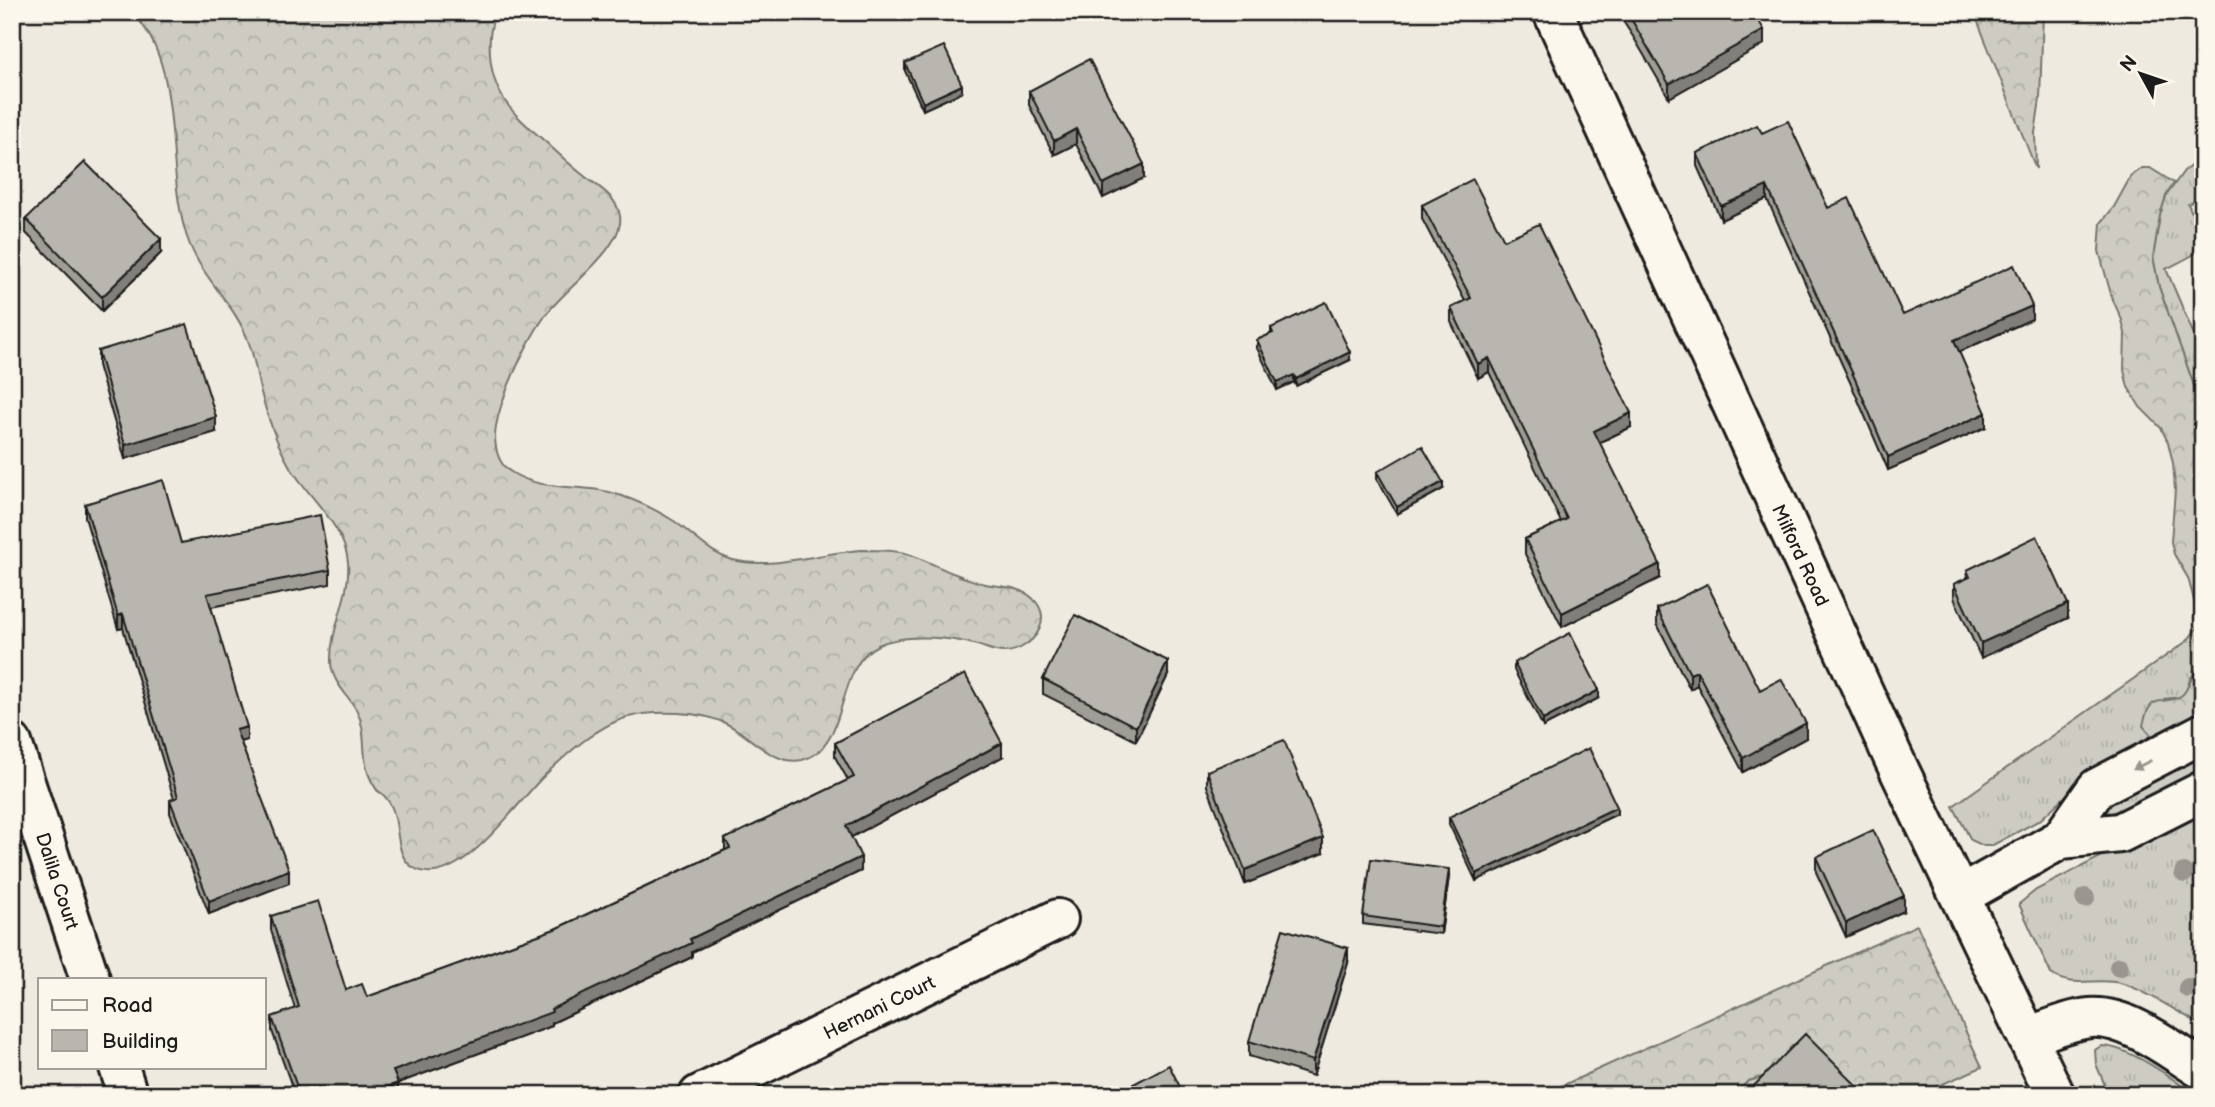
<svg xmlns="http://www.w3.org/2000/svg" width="2215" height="1107" font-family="'Balsamiq Sans',sans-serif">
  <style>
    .grass { fill: url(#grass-tufts); stroke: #75746f; stroke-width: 2 }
    .forest { fill: url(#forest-crowns); stroke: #75746f; stroke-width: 2 }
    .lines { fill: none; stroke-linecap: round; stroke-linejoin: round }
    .minor-casing { stroke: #1c1c1c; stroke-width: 44 }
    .minor { stroke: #fbf7ec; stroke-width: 38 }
    .tree { fill: #98968f }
    .wall { fill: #9f9d96; stroke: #1c1c1c; stroke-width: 2 }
    .shaded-wall { fill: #827f7a; stroke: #1c1c1c; stroke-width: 2 }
    .building { fill: #b9b6af; stroke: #1c1c1c; stroke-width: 2 }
    .oneway { fill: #97948e }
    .labels { text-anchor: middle; stroke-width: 6; stroke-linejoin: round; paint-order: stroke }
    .street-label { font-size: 19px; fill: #1c1c1c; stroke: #fbf7ec }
  </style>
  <defs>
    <pattern id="grass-tufts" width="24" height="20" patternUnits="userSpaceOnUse" patternTransform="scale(1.75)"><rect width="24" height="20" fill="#ceccc2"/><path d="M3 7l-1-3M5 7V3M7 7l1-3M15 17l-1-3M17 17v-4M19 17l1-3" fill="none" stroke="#b0afa6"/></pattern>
    <pattern id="forest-crowns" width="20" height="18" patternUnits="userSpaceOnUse" patternTransform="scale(1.75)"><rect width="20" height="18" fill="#ceccc2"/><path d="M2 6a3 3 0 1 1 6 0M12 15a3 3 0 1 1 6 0" fill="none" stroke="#b0afa6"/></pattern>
  </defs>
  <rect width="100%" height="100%" fill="#eeeadf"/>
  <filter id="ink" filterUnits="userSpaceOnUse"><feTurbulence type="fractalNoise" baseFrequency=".0143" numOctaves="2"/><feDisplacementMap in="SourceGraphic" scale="14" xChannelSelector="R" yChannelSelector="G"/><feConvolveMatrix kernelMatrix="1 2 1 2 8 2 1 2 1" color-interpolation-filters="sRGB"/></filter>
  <g filter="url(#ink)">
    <path class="grass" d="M2203,157V196L2188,204C2209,251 2211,246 2166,269L2203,356V411L2159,287L2153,257L2160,215L2166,196L2184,171Z
      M2203,620V663L2190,679L2186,692L2181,697L2164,699L2159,740L2073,789L2040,820L1991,846H1984L1971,840L1953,806L2187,641Z
      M2203,755V769L2108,817L2101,815V807Z
      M2203,804V1026C2181,1014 2142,988 2120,983C2097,977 2072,989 2051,974L2019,904L2036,890Z
      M2101,1046C2128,1046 2173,1078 2194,1095H2109L2096,1064L2095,1050Z
      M1763,1077L1764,1095H1734L1748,1081Z"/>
    <path class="forest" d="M132,12H496C490,27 489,38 490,54C493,101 518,117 550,146C561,156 571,166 583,175C597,186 617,196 620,216C625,247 563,290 545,316C526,343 497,403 495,435C495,449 498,464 511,472C545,494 587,482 622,496C640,502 658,511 674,521C694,535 710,554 733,560C772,570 822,552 862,550C875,550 892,550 905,553C923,558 940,569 958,575C962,577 980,583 985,584C988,585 1010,587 1013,588C1032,593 1049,609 1039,630C1033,642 1018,652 1004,652C994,652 987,648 977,645C950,637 904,633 878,645C833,667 851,748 802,760C773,766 750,735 727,724C701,711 655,710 628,717C597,726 568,753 546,774C518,800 458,893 414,868C392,855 402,822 389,802C377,784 382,801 371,780C360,759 368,733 357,711C348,694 331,682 331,661C330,628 351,596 348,562C345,526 307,496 289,465C275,441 266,412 259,385C256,371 254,356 249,343C237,307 204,280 190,245C161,174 189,70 132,12Z
      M1974,12H2043L2040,99L2035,133L2036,169Z
      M2142,168H2150L2174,183L2166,196L2160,215L2153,257L2159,287L2203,411V611L2195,604L2188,578L2174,554L2171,542L2175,490L2173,463L2168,442L2161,428L2140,407L2128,387L2124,370L2125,333L2122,320L2112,298L2099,251L2101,223L2114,207L2131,176Z
      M2203,663V718L2159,740L2151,735L2143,726C2150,688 2166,708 2182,695C2189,690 2191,673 2203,663Z
      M1917,925L1982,1067L1917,1095H1846L1763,1077L1748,1081L1734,1095H1561L1557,1088Z"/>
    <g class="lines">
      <defs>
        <path id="minor" d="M1553,12L1894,759L2055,1095
          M12,743L90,979
          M2061,839L2097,788L2203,733
          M1960,896L2061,839L2120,833L2203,791
          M2027,1037C2048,1030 2069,1020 2090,1018C2128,1015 2172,1051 2203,1070
          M119,1067L128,1095
          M699,1095L1058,919"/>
      </defs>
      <use href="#minor" class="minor-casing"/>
      <use href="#minor" class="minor"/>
    </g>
    <g class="tree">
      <circle cx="2184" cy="873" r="10"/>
      <circle cx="2085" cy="898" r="10"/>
      <circle cx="2119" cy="967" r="10"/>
      <circle cx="2188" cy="988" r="10"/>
    </g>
    <path class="wall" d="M1617,12H1754L1764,44L1669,98L1634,38Z
      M905,63L962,92L923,110L905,71Z
      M1029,91L1144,178L1103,198L1076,144L1054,155L1029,105Z
      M1762,133L1828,208L1903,315L2032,319L1959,352L1986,427L1888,470L1855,393L1767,199L1721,220L1697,166V153Z
      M1422,205L1504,240L1631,427L1599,443L1660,578L1562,627L1525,554V539L1561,522L1489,372L1478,378L1451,322V308L1465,301L1422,219Z
      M26,219L161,253L102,311L26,233Z
      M1271,328L1350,360L1296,386L1294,382L1277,390L1257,348V340L1271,334Z
      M98,351L216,432L125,459L98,365Z
      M1377,472L1443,489L1397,514L1377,479Z
      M85,504L181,543L330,570V584L211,607L247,740L241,742L289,883L209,914L170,813V800L174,799L123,628L118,629L85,517Z
      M1967,570L2068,618L1981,658L1954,598V584L1967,578Z
      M1657,609L1760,690L1806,738L1743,772L1697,685L1690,689L1657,624Z
      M1514,663L1599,698L1543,727L1514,670Z
      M1168,675L1136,741L1043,694V679Z
      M835,743L1002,757L851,837L861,871L692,952V957L552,1023V1026L398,1083V1095H295L272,1031V1017L295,1009L271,930V916L346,990L367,997L555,929L725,850V839L848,780L835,757Z
      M1207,771L1323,853L1245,884L1207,786Z
      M1617,814L1476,881L1449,824V817Z
      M1816,857L1904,911L1846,937L1816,872Z
      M1449,876L1441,934L1363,924V916Z
      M1348,963L1313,1076L1249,1056V1041Z"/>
    <path class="shaded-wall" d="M1764,30V44L1669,98V84Z
      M962,85V92L923,110V103Z
      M1076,129V144L1054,155V141Z
      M1144,164V178L1103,198V184Z
      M1767,186V199L1721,220V206Z
      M161,239V253L102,311V297Z
      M2032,306V319L1954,354V340Z
      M1350,352V360L1296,386V379Z
      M1489,358V372L1478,378V364Z
      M1294,375V382L1277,390V382Z
      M1631,413V427L1594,445V431Z
      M1986,413V427L1888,470V457Z
      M216,417V432L125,459V445Z
      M1443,482V489L1397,514V507Z
      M1660,564V578L1562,627V613Z
      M2068,604V618L1981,658V643Z
      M123,614V628L118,629V616Z
      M1168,661V675L1136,741V727Z
      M1697,671V685L1690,689V674Z
      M1599,690V698L1543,727V720Z
      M1806,723V738L1743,772V758Z
      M247,727V740L236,743V730Z
      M1002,743V757L846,840V826Z
      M1617,807V814L1476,881V874Z
      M1323,838V853L1245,884V870Z
      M861,857V871L692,952V957L552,1023V1026L393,1085V1071L551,1009L690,939Z
      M1449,869V876L1441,934V927Z
      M289,870V883L209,914V901Z
      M1904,896V911L1846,937V923Z
      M1348,948V963L1313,1076V1061Z
      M398,1083V1095H366Z"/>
    <path class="building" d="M1627,12H1754L1764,30L1669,84Z
      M944,46L962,85L923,103L905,63Z
      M1089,59L1144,164L1103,184L1076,129L1054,141L1029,91Z
      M1788,121L1828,208L1849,198L1903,315L2014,265L2032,306L1954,340L1986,413L1888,457L1855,379L1767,186L1721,206L1697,153L1757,125L1762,133Z
      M85,162L161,239L102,297L26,219Z
      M1473,179L1504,240L1539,224L1631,413L1594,431L1660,564L1562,613L1525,539L1567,519L1489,358L1478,364L1451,308L1471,298L1422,205Z
      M1326,302L1350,352L1296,379L1294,375L1277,382L1257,340L1273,333L1271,328Z
      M187,324L216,417L125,445L98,351Z
      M1422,446L1443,482L1397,507L1377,472Z
      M163,480L181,543L320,515L330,570L207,594L247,727L236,730L289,870L209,901L170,800L178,797L123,614L118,616L85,504Z
      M2037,536L2068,604L1981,643L1954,584L1970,577L1967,570Z
      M1707,584L1760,690L1781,679L1806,723L1743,758L1697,671L1690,674L1657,609Z
      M1075,615L1168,661L1136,727L1043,679Z
      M1570,633L1599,690L1543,720L1514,663Z
      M965,674L1002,743L846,826L861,857L690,939L692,943L551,1009L552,1012L393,1071L398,1083L366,1095H300L272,1017L299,1007L271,916L318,901L346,990L362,984L367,997L555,929L730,848L725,839L854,777L835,743Z
      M1284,740L1323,838L1245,870L1207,771Z
      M1589,748L1617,807L1476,874L1449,817Z
      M1873,830L1904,896L1846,923L1816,857Z
      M1371,859L1449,869L1441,927L1363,916Z
      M1283,929L1348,948L1313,1061L1249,1041Z
      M1805,1034L1866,1095H1745Z
      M1169,1065L1184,1095H1113Z
      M1321,1088L1329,1095H1315Z"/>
    <defs><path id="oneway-solid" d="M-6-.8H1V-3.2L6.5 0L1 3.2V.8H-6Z" transform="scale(1.75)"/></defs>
    <use class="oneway" href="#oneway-solid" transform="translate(2142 765) rotate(153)"/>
  </g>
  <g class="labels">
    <g class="street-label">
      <text transform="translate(1801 555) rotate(65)" y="7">Milford Road</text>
      <text transform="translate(58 881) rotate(72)" y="7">Dalila Court</text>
      <text transform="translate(879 1007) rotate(-26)" y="7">Hernani Court</text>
    </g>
  </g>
  <rect width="2215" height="1107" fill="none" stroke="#fbf7ec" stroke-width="42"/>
  <rect x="21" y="21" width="2173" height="1065" fill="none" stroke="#1c1c1c" stroke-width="2.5" filter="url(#ink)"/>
  <rect x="38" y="978" width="228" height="91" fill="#fbf7ec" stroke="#a29f99" stroke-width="2"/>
  <rect x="52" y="1000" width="35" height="10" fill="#fbf7ec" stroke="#a29f99" stroke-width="2"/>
  <text x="102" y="1012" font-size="21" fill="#1c1c1c">Road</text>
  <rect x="52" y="1030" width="35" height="21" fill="#b9b6af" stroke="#a29f99" stroke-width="2"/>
  <text x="102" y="1048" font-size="21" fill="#1c1c1c">Building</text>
  <g transform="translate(2141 74) rotate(310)" stroke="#fbf7ec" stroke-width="5" paint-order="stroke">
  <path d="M0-5L12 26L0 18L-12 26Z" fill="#1c1c1c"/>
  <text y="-10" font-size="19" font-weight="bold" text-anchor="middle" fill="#1c1c1c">N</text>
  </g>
</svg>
